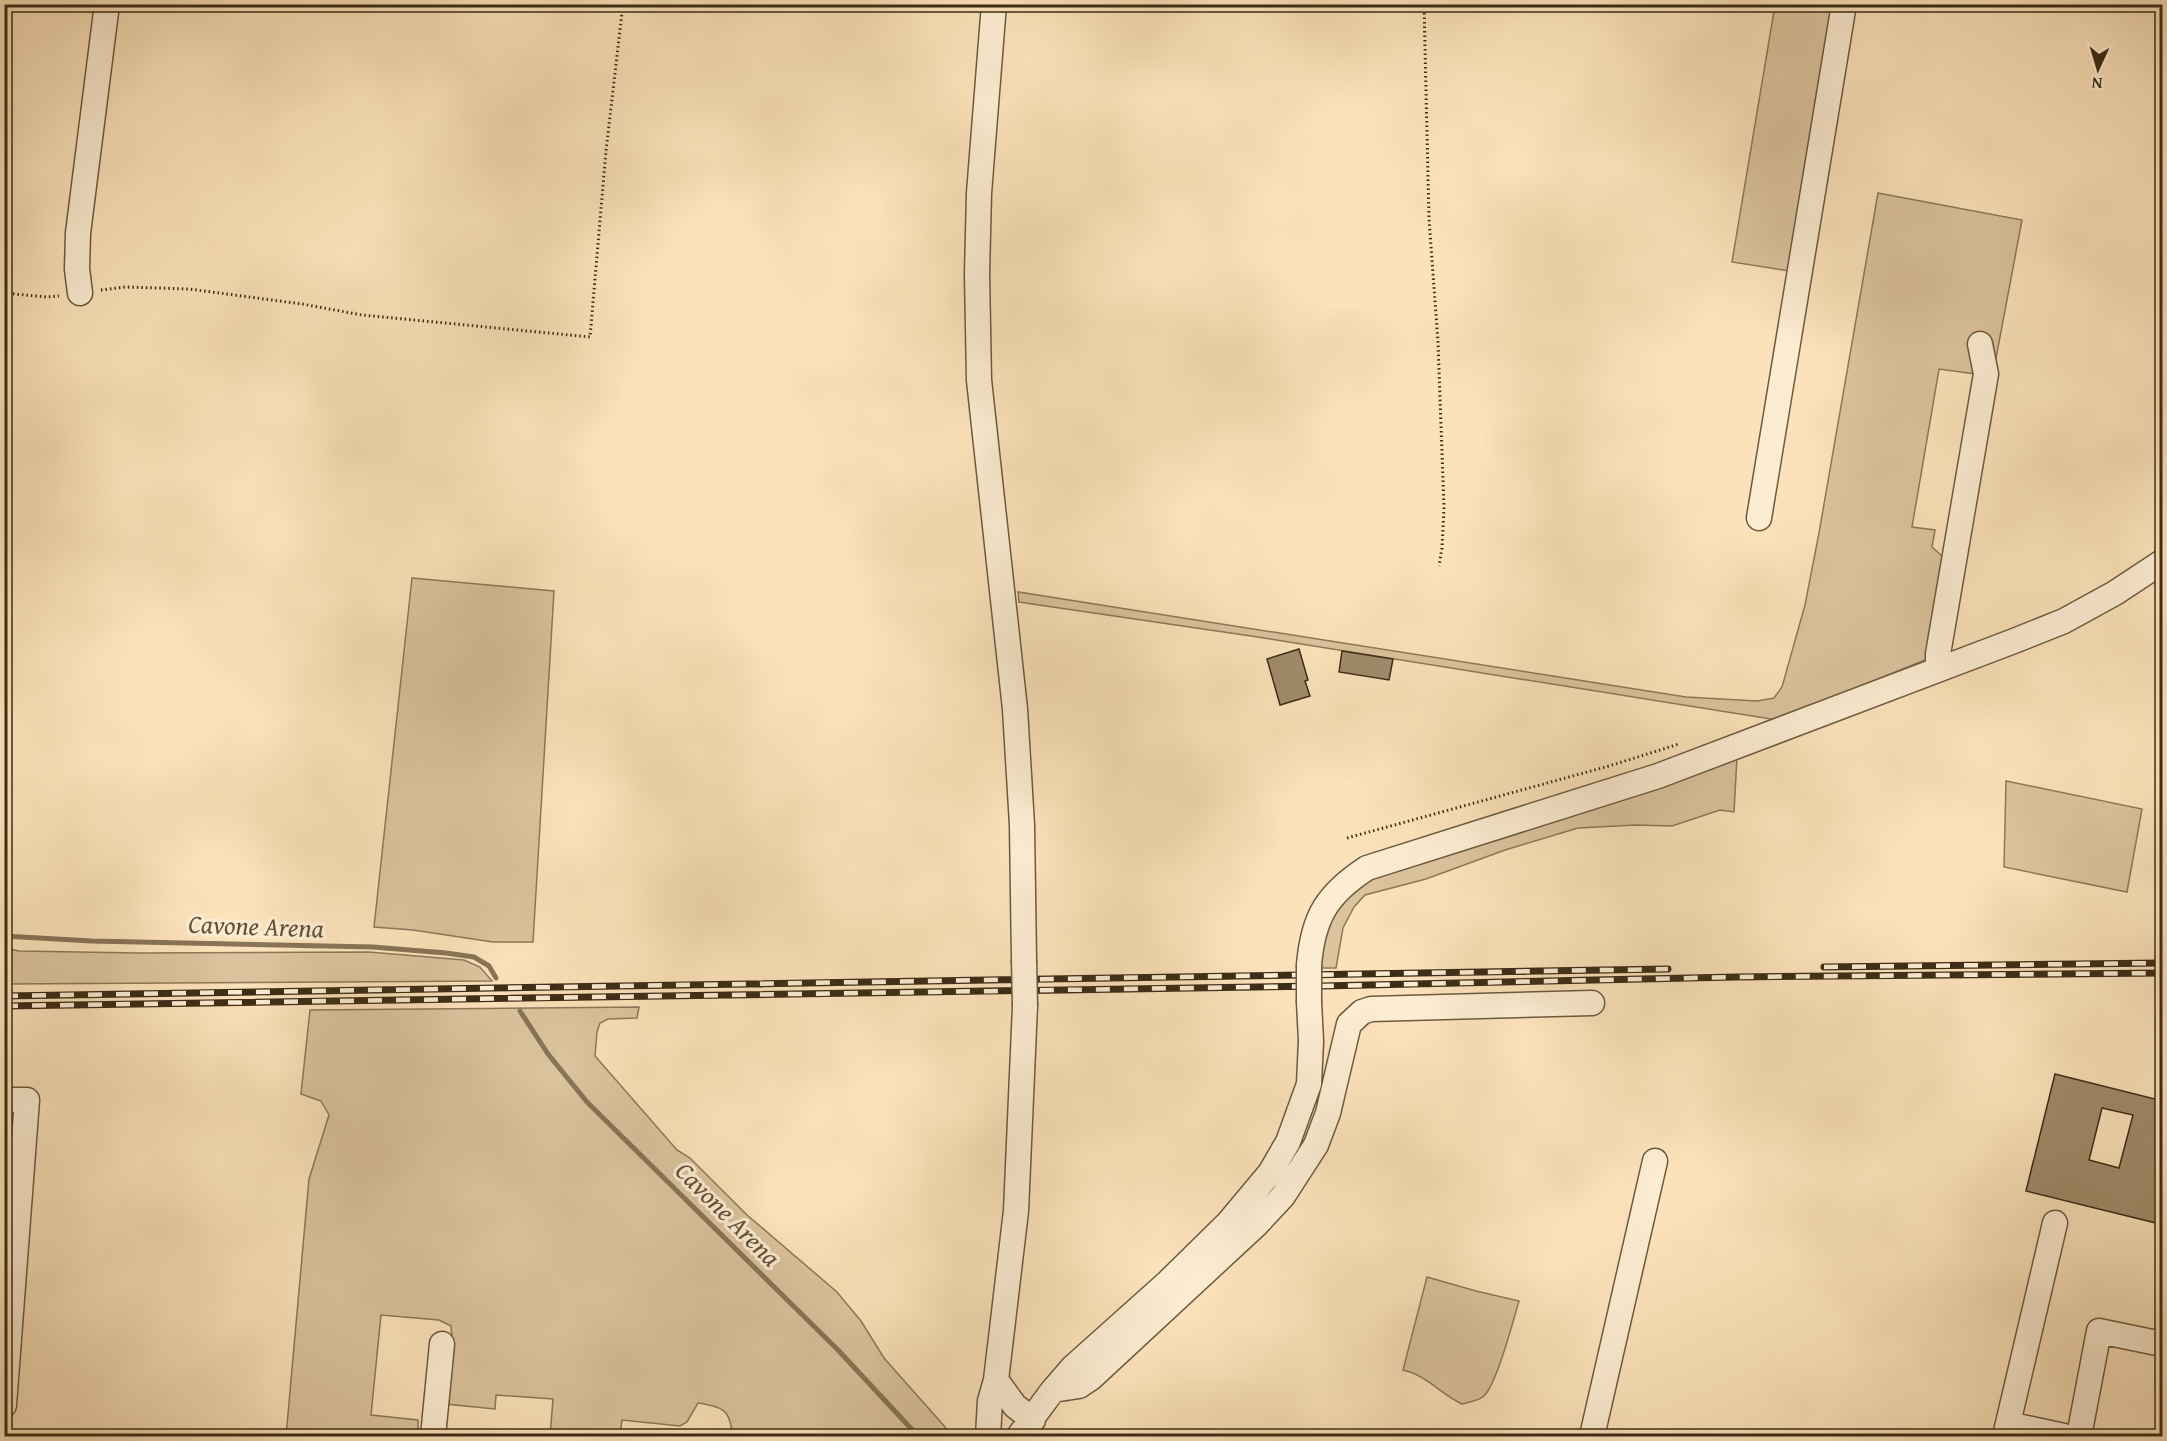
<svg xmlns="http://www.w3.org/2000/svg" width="2167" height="1441" font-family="'Gentium Book Plus',serif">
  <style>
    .green { fill: #dbc39e; stroke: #8c785a; stroke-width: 1.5 }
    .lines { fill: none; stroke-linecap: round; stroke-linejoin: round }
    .stream { stroke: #887457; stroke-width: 5 }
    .building { fill: #a08b6b; stroke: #3d2c16; stroke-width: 1.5; fill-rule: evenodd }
    .minor-casing { stroke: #6c5a3f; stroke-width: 27 }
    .path { stroke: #3d2c16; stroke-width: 3; stroke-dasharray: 1.5 3; stroke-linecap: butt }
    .minor { stroke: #fcecd2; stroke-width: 24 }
    .rail-casing { stroke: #3d2c16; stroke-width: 7 }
    .rail { stroke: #fcecd2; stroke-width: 4.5; stroke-dasharray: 14; stroke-linecap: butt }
    .minor-bridge-casing { stroke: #6c5a3f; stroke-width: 27; stroke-linecap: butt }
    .minor-bridge { stroke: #fcecd2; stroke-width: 24 }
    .labels { text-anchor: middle; stroke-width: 6; stroke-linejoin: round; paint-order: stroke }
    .water-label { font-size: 26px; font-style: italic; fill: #625036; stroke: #fcecd2 }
  </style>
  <rect width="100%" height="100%" fill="#fbe2ba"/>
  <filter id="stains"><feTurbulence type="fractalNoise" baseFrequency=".00333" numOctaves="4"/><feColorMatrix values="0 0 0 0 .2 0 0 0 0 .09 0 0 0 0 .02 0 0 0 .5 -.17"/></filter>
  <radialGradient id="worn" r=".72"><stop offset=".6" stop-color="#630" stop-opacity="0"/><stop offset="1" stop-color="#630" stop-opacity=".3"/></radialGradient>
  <path class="green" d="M1775,5H1837L1790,271L1732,262Z
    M1878,193L2022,220L1994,369L1975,374L1939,369L1912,527L1935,530L1932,547L1943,557L1928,655L1925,660L1777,720L1251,636L1019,602L1018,592L1686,697L1757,701L1774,698L1782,687L1805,605L1819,533Z
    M412,578L554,591L533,942H493L413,930L374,927Z
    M1737,757L1734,812L1720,810L1672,826L1636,825L1578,828L1505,850L1426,879L1365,895L1354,907L1343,928L1336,968H1312L1327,913L1372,873Z
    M2006,781L2142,809L2127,892L2004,867Z
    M5,948L19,951L138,953L369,952L464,960L480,967L492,981L5,984Z
    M639,1007L637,1018L608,1019L600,1023L597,1032L595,1056L677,1150L690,1158L747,1215L837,1292L861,1321L884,1358L953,1436H732C731,1409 722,1407 698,1403L687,1422L680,1426L622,1420L620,1436H550L553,1399L496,1395L495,1409L445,1404L452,1338L451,1326L439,1320L381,1315L371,1415L418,1420V1436H286L309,1179L329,1115L321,1101L301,1094L310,1010Z
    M1427,1277L1476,1291L1519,1301C1513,1321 1497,1383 1484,1396C1479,1401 1468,1402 1462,1404C1441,1394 1426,1375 1403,1370Z"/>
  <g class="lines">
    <path class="stream" d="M4,936L91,941L373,947L446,953L474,957L489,966L496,978
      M520,1011L548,1054L587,1102L838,1350L918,1436"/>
  </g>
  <path class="building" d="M1299,649L1308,680L1305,681L1310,696L1280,705L1267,659Z
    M1342,651L1393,659L1389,680L1339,672Z
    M2055,1074L2163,1101V1216L2160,1224L2026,1191ZM2102,1108L2133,1115L2119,1168L2089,1160Z"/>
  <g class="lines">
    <defs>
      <path id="minor" d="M994,4L979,193L977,274L979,380L1015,709L1022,825L1024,960
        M80,293L77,269L78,233L107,4
        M1759,518L1844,4
        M1938,669V654L1986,374L1980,344
        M1309,965C1313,917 1327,894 1367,868L1658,776L2014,641L2064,621L2115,593L2162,562
        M4,1100H27L4,1405
        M996,1380L1015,1406L1033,1420
        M1053,1390L1079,1386L1091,1378L1256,1225L1283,1196L1316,1145L1328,1113L1349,1024L1362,1012L1371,1009L1592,1003
        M2008,1424L2064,1436
        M433,1436L442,1344
        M988,1436L990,1401L996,1380L1016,1211L1025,1006
        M1019,1436L1053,1390L1072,1368L1167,1283L1229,1222L1270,1173L1288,1142L1309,1084L1311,1041L1309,1002
        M1592,1436L1655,1161
        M2005,1436L2055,1223
        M2079,1436L2099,1331L2162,1344"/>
    </defs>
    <use href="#minor" class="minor-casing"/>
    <path class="path" d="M1424,4L1429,219L1438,342L1444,508L1442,548L1439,566
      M101,290L125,287L189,289L302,304L362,315L590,337L606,151L623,4
      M4,293L47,297L59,296
      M1347,838L1609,766L1679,744"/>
    <use href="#minor" class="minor"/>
    <defs>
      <path id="rail" d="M1824,967L2162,963
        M4,996L1668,969
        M4,1006L1322,986L1736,977L2162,973"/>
    </defs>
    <use href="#rail" class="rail-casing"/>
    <use href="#rail" class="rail"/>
    <defs>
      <path id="minor-bridge" d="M1024,960L1025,1006
        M1309,965V1002"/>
    </defs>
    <use href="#minor-bridge" class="minor-bridge-casing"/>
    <use href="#minor-bridge" class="minor-bridge"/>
  </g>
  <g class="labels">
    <g class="water-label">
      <text transform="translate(256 926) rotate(2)" y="9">Cavone Arena</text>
      <text transform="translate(728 1214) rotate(45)" y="9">Cavone Arena</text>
    </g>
  </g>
  <rect width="2167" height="1441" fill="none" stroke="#fbe2ba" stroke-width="24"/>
  <rect x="6" y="6" width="2155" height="1429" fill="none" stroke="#3d2c16" stroke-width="3"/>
  <rect x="12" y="12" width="2143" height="1417" fill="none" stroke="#3d2c16" stroke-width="1.5"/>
  <g transform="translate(2098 69) rotate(184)" stroke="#fcecd2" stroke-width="4.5" paint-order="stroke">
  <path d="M0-4.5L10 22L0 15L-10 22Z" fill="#3d2c16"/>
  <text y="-9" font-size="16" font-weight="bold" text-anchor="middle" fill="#3d2c16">N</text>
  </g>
  <rect width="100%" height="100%" filter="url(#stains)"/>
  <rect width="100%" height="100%" fill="url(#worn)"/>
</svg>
